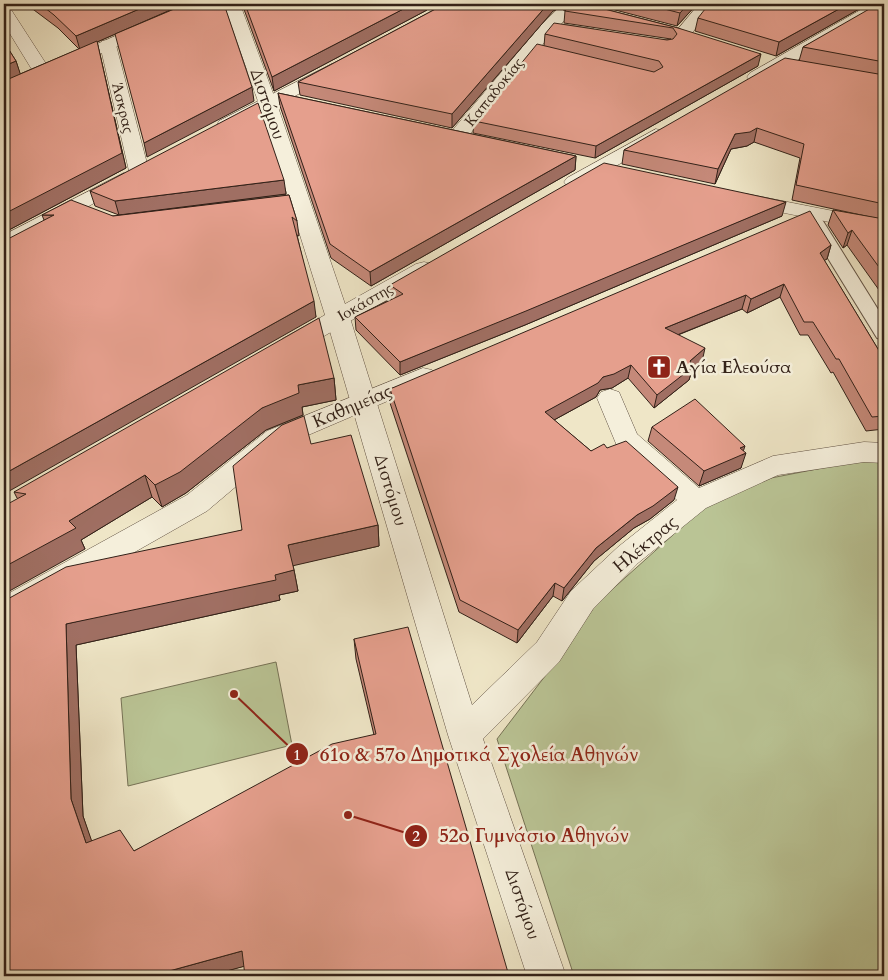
<svg xmlns="http://www.w3.org/2000/svg" width="888" height="980" font-family="Cardo,serif">
  <style>
    .green { fill: #bac495; stroke: #767256 }
    .lines { fill: none; stroke-linecap: round; stroke-linejoin: round }
    .service-casing { stroke: #615244; stroke-width: 2 }
    .pedestrian-casing { stroke: #615244; stroke-width: 1 }
    .minor-casing { stroke: #615244; stroke-width: 1 }
    .tertiary-casing { stroke: #615244; stroke-width: 1 }
    .service { fill: #f5efdb; fill-rule: evenodd }
    .pedestrian { fill: #f5efdb; fill-rule: evenodd }
    .minor { fill: #f5efdb; fill-rule: evenodd }
    .tertiary { fill: #f5efdb; fill-rule: evenodd }
    .wall { fill: #c58979; stroke: #322118 }
    .shaded-wall { fill: #a06f63; stroke: #322118 }
    .building { fill: #e59f8d; stroke: #322118 }
    .labels { text-anchor: middle; stroke-width: 5; stroke-linejoin: round; paint-order: stroke }
    .far-street-label { font-size: 15px; fill: #322118; stroke: #f5efdb }
    .street-label { font-size: 18px; fill: #322118; stroke: #f5efdb }
    .poi-label { font-size: 18px; font-weight: bold; fill: #322118; stroke: #f5efdb; text-anchor: start }
    .leader { fill: none; stroke: #8f2418; stroke-width: 2 }
    .callout-dot { fill: #8f2418; stroke: #f5efdb; stroke-width: 2 }
    .mark-label { font-size: 15px; text-anchor: middle; font-weight: bold; fill: #fff }
    .callout-label { font-size: 19px; text-anchor: middle; font-weight: bold; fill: #8f2418; stroke: #f5efdb; stroke-width: 5; stroke-linejoin: round; paint-order: stroke }
  </style>
  <rect width="100%" height="100%" fill="#efe6c7"/>
  <filter id="stains"><feTurbulence type="fractalNoise" baseFrequency=".004" numOctaves="4"/><feColorMatrix values="0 0 0 0 .2 0 0 0 0 .09 0 0 0 0 .02 0 0 0 .5 -.17"/></filter>
  <radialGradient id="worn" r=".72"><stop offset=".6" stop-color="#630" stop-opacity="0"/><stop offset="1" stop-color="#630" stop-opacity=".3"/></radialGradient>
  <path class="green" d="M868,459L884,460V976H574L497,739L555,663L597,603L704,507L771,478Z
    M276,662L292,745L128,786L121,698Z"/>
  <g class="lines">
    <defs>
      <path id="service" d="M814,216L820,217L823,221L884,319V340L877,338L805,221L808,217Z"/>
      <path id="pedestrian" d="M338,311L346,313L350,318L472,705L537,642L571,591L618,547L677,500L617,446L597,398L601,392L610,389L619,392L637,434L699,488L773,456L864,442L884,443V463L864,462L778,475L706,508L638,563L593,609L559,662L483,739L566,976H527L448,735L326,318L330,313Z"/>
      <path id="minor" d="M224,4H240L277,104L345,304L416,264L424,262L432,264L435,269L432,274L298,351L290,353L282,351L278,345L282,339L325,315L259,104Z
        M419,4H453L455,7L447,12L421,7Z
        M563,4H580L561,24L594,29L596,33L594,37L588,38L552,33L465,140H451L448,136L451,132L542,24Z
        M699,4H715L688,38H676L674,34Z
        M871,4H884V9L762,81H750L747,77L750,73Z
        M4,6L10,8L52,73L49,77H37L34,73L4,24Z
        M108,40L114,41L116,45L149,171L146,175H132L129,171L100,45L102,41Z
        M656,129L663,131L665,135L663,139L581,186L574,188L567,186L564,182L567,178Z
        M747,194L884,221V233L740,204L737,200L740,196Z
        M423,368L432,370L435,376L432,382L285,445L207,511L15,620L4,624V596L187,495L267,431Z"/>
      <path id="tertiary" d="M188,4H209L207,7L4,96V85Z
        M332,64L338,65L341,69L338,73L233,129H219L217,125L219,121Z
        M124,173L131,175L134,179L131,183L12,248L4,249V235Z"/>
    </defs>
    <use href="#service" class="service-casing"/>
    <use href="#pedestrian" class="pedestrian-casing"/>
    <use href="#minor" class="minor-casing"/>
    <use href="#tertiary" class="tertiary-casing"/>
    <use href="#service" class="service"/>
    <use href="#pedestrian" class="pedestrian"/>
    <use href="#minor" class="minor"/>
    <use href="#tertiary" class="tertiary"/>
  </g>
  <path class="wall" d="M26,4H184L97,42L126,168L7,231H4V42L16,61L20,74L79,49L58,28Z
    M242,4H427V10L274,91Z
    M445,4H560V8L553,11L452,128L300,95L298,82Z
    M563,4H585L678,28L758,66L595,158L473,133L474,121L544,46L545,34L667,40L671,39L564,23L565,11L562,9Z
    M592,4H697L677,26Z
    M868,4L776,56L695,31L698,18Z
    M884,4V297L847,245L843,248L828,225L833,210L875,218L792,200L800,158L754,142L747,146L731,149L715,184L622,164L624,150L799,61L803,47Z
    M278,93L576,156L575,170L371,286L331,258L280,106Z
    M90,191L286,194L119,215L95,206Z
    M289,195L297,221L299,236L297,235L316,317L44,220L42,215L113,216Z
    M782,216L525,325L400,375L356,330L355,317L391,299L390,285Z
    M831,245L827,259L824,260L884,359V429L866,431L833,372L831,373L808,335H800L780,297L747,313L742,309L678,335L702,362L692,370L689,380L654,408L628,378L612,388L600,390L596,397L554,420L591,451L607,448L674,500L650,519L634,528L594,561L562,601L553,596L517,643L459,612L390,403V389Z
    M334,378L336,400L302,407L303,415L266,430L186,493L162,507L152,497L81,540L85,549L17,498L14,492Z
    M652,427L743,451L741,468L699,486L648,441Z
    M311,444L378,525L379,546L293,565L298,591L279,595L280,600L76,645L83,816L91,841L134,851L374,735L356,659L354,639L509,976L244,966L208,976H4V601L242,530Z"/>
  <path class="shaded-wall" d="M151,4H184L97,42L126,168L7,231L4,224V214L80,50L76,36Z
    M413,4H427V10L274,91L272,77Z
    M548,4H560V8L553,11L452,128V114Z
    M688,4H697L677,26L680,13Z
    M848,4H868L776,56L779,42Z
    M761,54L758,66L595,158L596,146Z
    M16,61L21,76L4,83V66Z
    M252,87L254,101L147,157L144,143Z
    M757,128L754,142L747,146L731,149L715,184L718,169L735,134Z
    M576,156L575,170L371,286L370,272Z
    M284,180L286,194L119,215L115,201Z
    M786,202L782,216L525,325L400,375V362Z
    M852,230L847,245L843,248L848,233Z
    M831,245L827,259L815,266L820,253Z
    M784,284L780,297L747,313L751,299Z
    M746,295L742,309L662,341L665,328Z
    M314,301L316,317L4,494V474Z
    M705,348L702,362L692,370L689,380L654,408L657,395L690,361Z
    M631,365L628,378L612,388L600,390L596,397L543,426L545,412L603,377Z
    M334,378L336,400L302,407L303,415L266,430L186,493L162,507L155,485L262,408L298,385Z
    M745,446L742,455L746,453L741,468L699,486L704,471L740,448Z
    M145,475L152,497L81,540L85,549L4,594V567L69,521Z
    M678,487L674,500L650,519L634,528L594,561L562,601L564,588L596,548L637,515Z
    M378,525L379,546L292,566L288,545Z
    M294,570L298,591L279,595L280,600L76,645L83,816L98,859L86,843L71,799L66,624Z
    M555,583L553,596L517,643L518,630Z
    M242,951L249,965L208,976H151Z"/>
  <path class="building" d="M40,4H151L76,36L54,15Z
    M186,4H224L252,87L144,143L115,34Z
    M245,4H413L272,77Z
    M445,4H548L452,114L298,82Z
    M571,4H585L678,28L761,54L596,146L474,121L537,44L654,72L663,67L659,61L545,34L554,23L667,40L673,39L677,34L673,28L565,11Z
    M645,4H688L680,13Z
    M709,4H848L779,42L698,18Z
    M878,4H884V62L803,47Z
    M97,41L122,153L4,214V81Z
    M4,42L16,61L4,66Z
    M785,58L884,75V204L796,185L804,144L757,128L750,132L735,134L718,169L624,150Z
    M278,93L576,156L370,272L330,244Z
    M258,103L284,180L115,201L90,191Z
    M604,163L786,202L526,311L400,362L355,317L403,294L390,285Z
    M289,195L297,221L292,217L314,301L4,474V241L54,215H42L71,200L113,216Z
    M833,210L884,219V274L852,230L848,233Z
    M810,211L831,245L820,253L884,359V416L872,417L839,359H836L813,322H804L784,284L751,299L746,295L665,328L705,348L690,361L693,367L657,395L631,365L614,374L603,377L598,383L545,412L591,451L604,444L607,448L626,441L678,487L653,506L637,515L596,548L564,588L555,583L518,630L460,600L390,389Z
    M319,318L334,378L298,385L299,393L262,408L180,472L155,485L145,475L69,521L76,528L4,567V506L26,494L14,492Z
    M695,399L745,446L740,448L746,453L704,471L652,427Z
    M304,416L311,444L351,435L378,525L288,545L294,570L275,575L276,580L66,624L71,799L86,843L120,830L134,851L332,744L376,734L354,639L408,627L509,976H245L242,951L151,976H4V601L66,567L242,530L233,466L282,425Z"/>
  <defs>
    <symbol id="church-square" viewBox="-11 -11 22 22"><rect x="-9" y="-9" width="18" height="18" rx="4" fill="#8f2418" stroke="#f5efdb"/><path d="M-1.2-6h2.4v3.5h3.3v2.4h-3.3V6h-2.4V-.1h-3.3v-2.4h3.3Z" fill="#fff"/></symbol>
  </defs>
  <g fill-rule="evenodd">
    <use href="#church-square" x="645" y="353" width="28" height="28"/>
  </g>
  <g class="labels">
    <g class="far-street-label">
      <text transform="translate(494 92) rotate(-51)" y="5">Καπαδοκίας</text>
      <text transform="translate(123 108) rotate(76)" y="5">Άσκρας</text>
      <text transform="translate(365 302) rotate(-30)" y="5">Ιοκάστης</text>
    </g>
    <g class="street-label">
      <text transform="translate(268 104) rotate(71)" y="6">Διστόμου</text>
      <text transform="translate(352 406) rotate(-23)" y="6">Καθημείας</text>
      <text transform="translate(391 490) rotate(73)" y="6">Διστόμου</text>
      <text transform="translate(645 544) rotate(-40)" y="6">Ηλέκτρας</text>
      <text transform="translate(523 904) rotate(71)" y="6">Διστόμου</text>
    </g>
    <g class="poi-label">
      <text x="676" y="373">Αγία Ελεούσα</text>
    </g>
  </g>
  <path class="leader" d="M234 694L297 754M348 815L416 836"/>
  <g class="callout-dot">
    <circle cx="234" cy="694" r="5"/>
    <circle cx="348" cy="815" r="5"/>
    <circle cx="297" cy="754" r="12"/>
    <circle cx="416" cy="836" r="12"/>
  </g>
  <g class="mark-label">
    <text x="297" y="760">1</text>
    <text x="416" y="841">2</text>
  </g>
  <g class="callout-label">
    <text x="479" y="761">61ο &amp; 57ο Δημοτικά Σχολεία Αθηνών</text>
    <text x="534" y="842">52ο Γυμνάσιο Αθηνών</text>
  </g>
  <rect width="888" height="980" fill="none" stroke="#efe6c7" stroke-width="20"/>
  <rect x="5" y="5" width="878" height="970" fill="none" stroke="#322118" stroke-width="2.5"/>
  <rect x="10" y="10" width="868" height="960" fill="none" stroke="#322118"/>
  <rect width="100%" height="100%" filter="url(#stains)"/>
  <rect width="100%" height="100%" fill="url(#worn)"/>
</svg>
